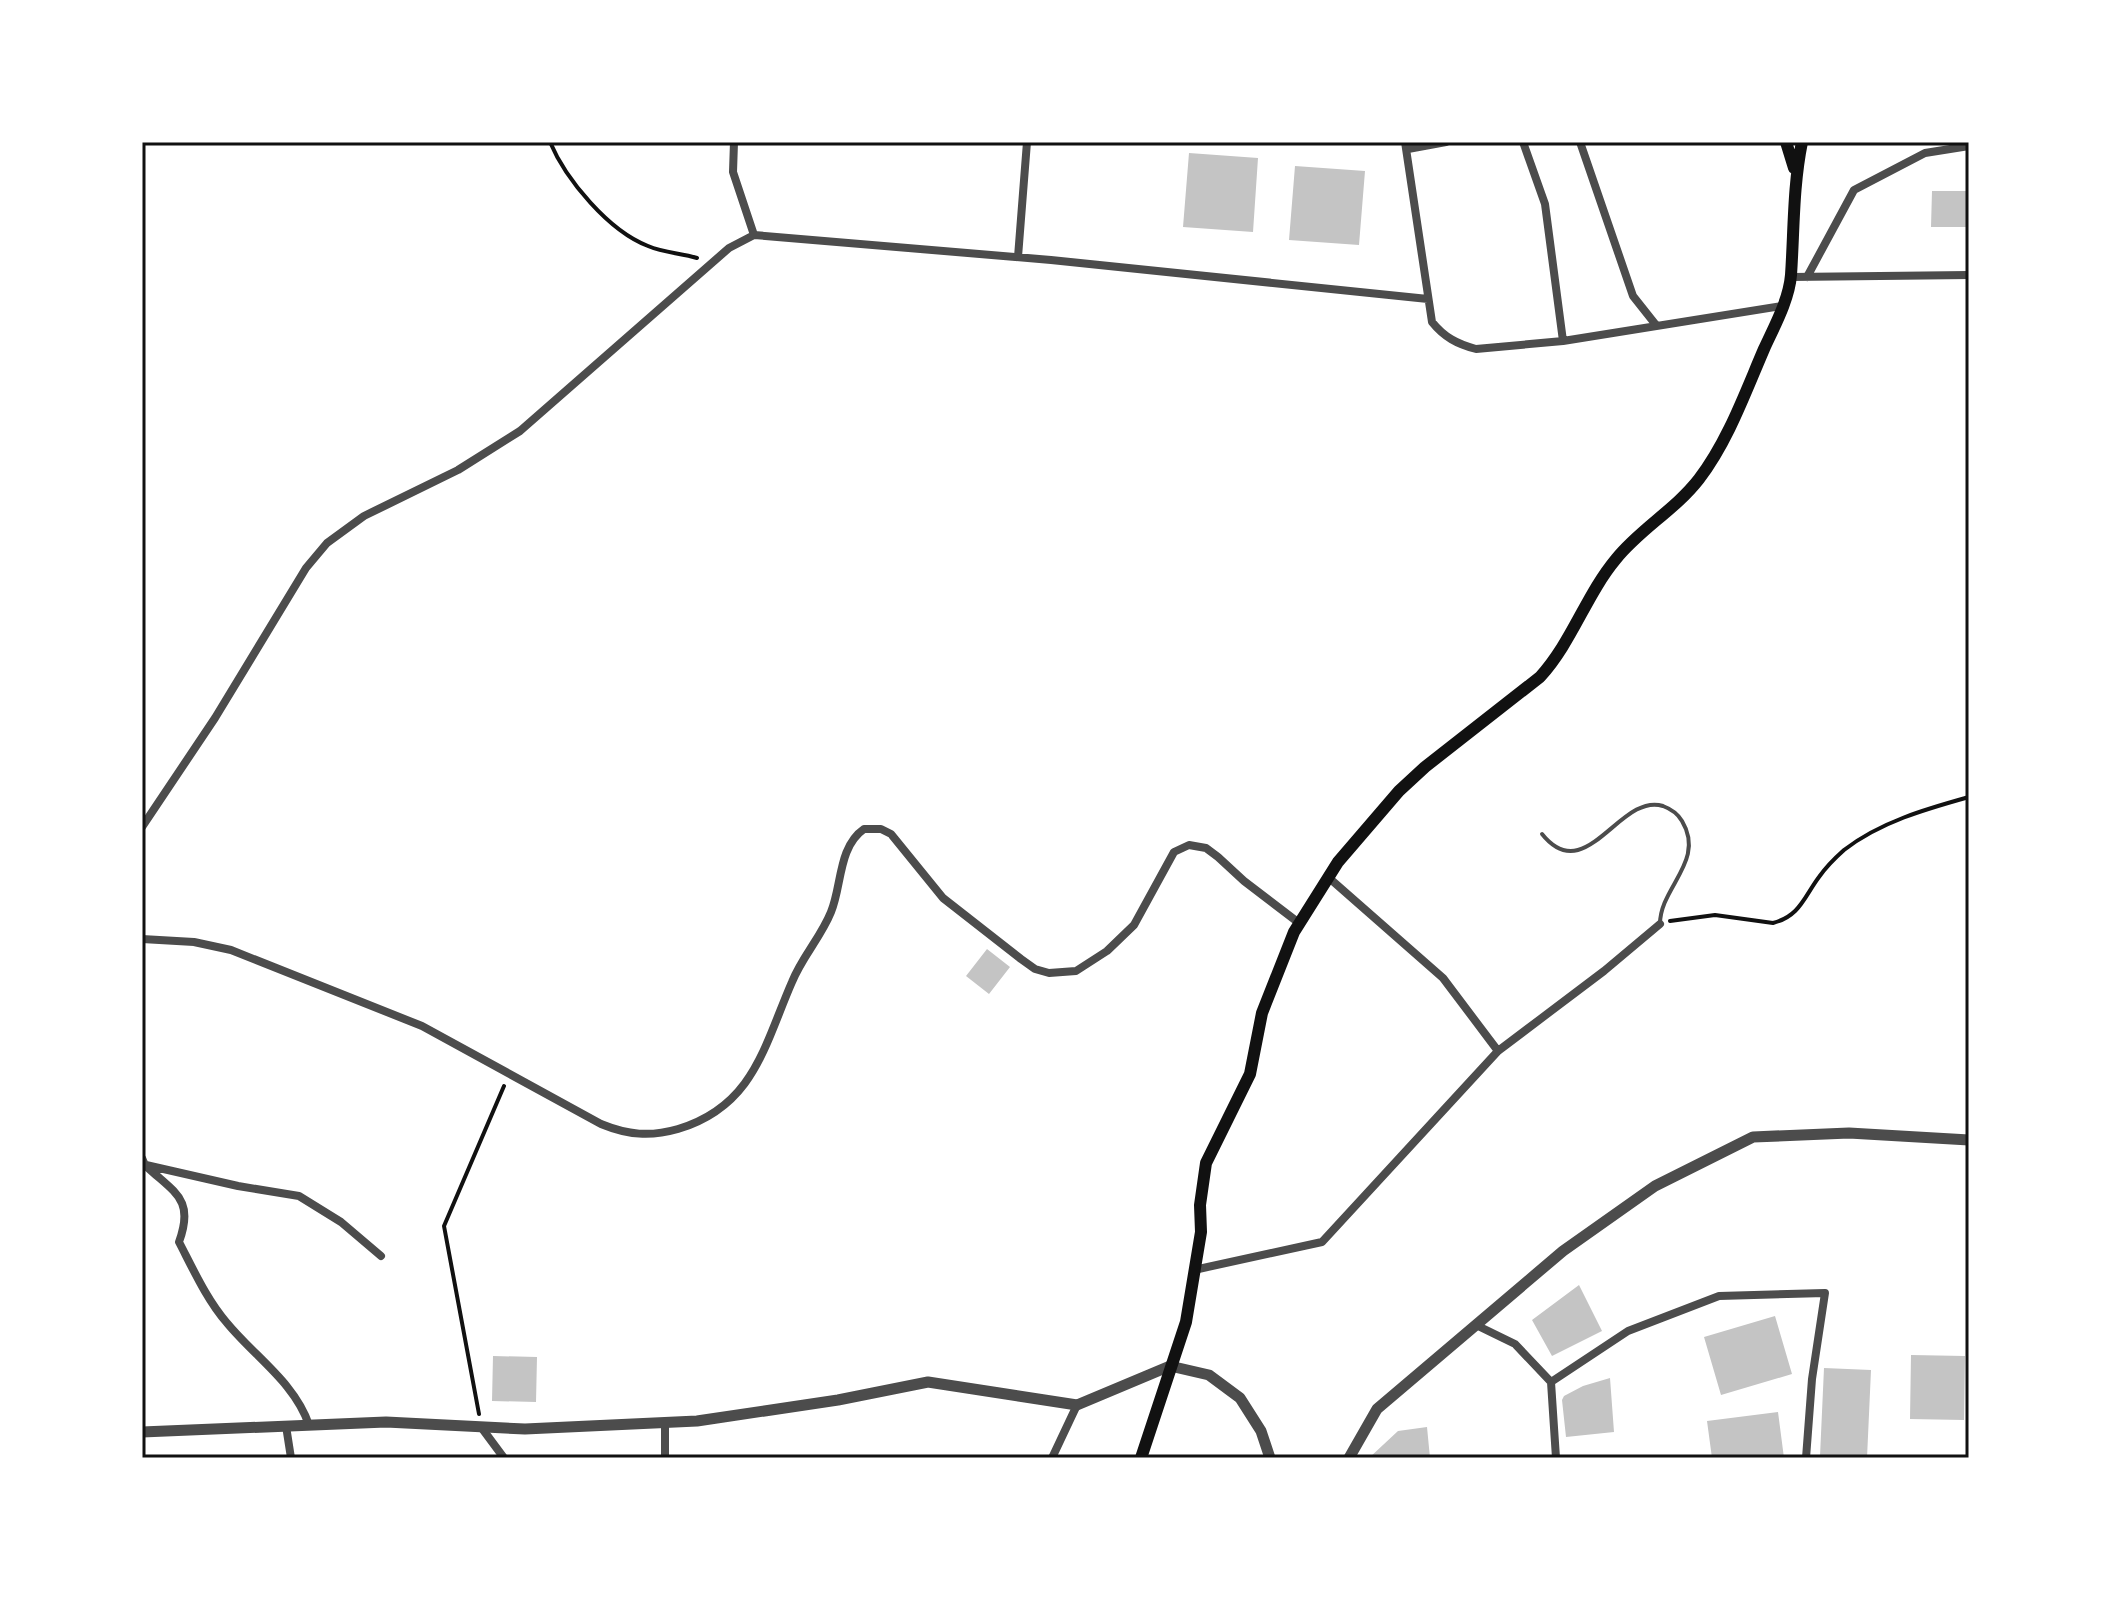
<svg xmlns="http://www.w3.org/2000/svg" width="2111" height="1600" font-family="'Titillium Web',sans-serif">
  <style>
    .building { fill: #c4c4c4 }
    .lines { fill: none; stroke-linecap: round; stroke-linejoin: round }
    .path { stroke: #111; stroke-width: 4 }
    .service { stroke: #4c4c4c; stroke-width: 4 }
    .minor { stroke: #4c4c4c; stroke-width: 8 }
    .tertiary { stroke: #4c4c4c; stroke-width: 11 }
    .secondary { stroke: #111; stroke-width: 12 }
    .neatline { fill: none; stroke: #111; stroke-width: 3 }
  </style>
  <rect width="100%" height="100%" fill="#fff"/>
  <path class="building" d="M1189,153L1258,158L1253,232L1183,227Z
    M1295,166L1365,171L1359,245L1289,240Z
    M1932,191H1969V227H1931Z
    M987,949L1010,967L989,994L966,976Z
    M1579,1285L1602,1331L1552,1356L1532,1320Z
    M1775,1316L1792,1374L1721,1395L1704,1337Z
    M1911,1355L1965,1356L1964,1420L1910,1419Z
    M493,1356L537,1357L536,1402L492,1401Z
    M1824,1368L1871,1370L1867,1458L1820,1456Z
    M1610,1378L1614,1432L1566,1437L1562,1400L1564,1396L1583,1386Z
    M1778,1412L1784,1458H1712L1707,1421Z
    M1427,1427L1430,1458H1369L1398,1431Z"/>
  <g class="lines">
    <path class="path" d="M550,142C566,180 609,231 648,246C664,253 681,253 697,258
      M1670,921L1715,915L1773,923C1800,916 1804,897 1819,877C1826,867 1835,858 1844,850C1880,822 1926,809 1969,797
      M479,1414L444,1226L504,1086"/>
    <path class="service" d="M1542,834C1586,889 1620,792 1663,806C1671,809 1678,814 1682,821C1706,861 1660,887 1660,924"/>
    <path class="minor" d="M734,142L733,172L754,235
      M1405,142L1432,322C1444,337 1457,344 1476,349L1563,341L1782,306
      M1523,142L1545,204L1563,341
      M1580,142L1633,296L1656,325
      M1408,149L1446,142
      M1018,257L1027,142
      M1791,277L1969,275
      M1807,277L1854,190L1925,153L1969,146
      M142,827L215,718L306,568L327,543L364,516L458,470L520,431L729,248L754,235L1051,260L1428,299
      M142,939L194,942L231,950L422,1026L601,1124C628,1135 650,1137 678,1129C754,1106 764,1046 792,982C802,957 821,937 831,912C842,886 838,847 864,829H881L891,834L943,898L1021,959L1035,969L1049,973L1076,971L1107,951L1134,925L1174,852L1189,845L1206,848L1218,857L1244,881L1299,923
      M1498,1051L1604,971L1660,924
      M142,1158L145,1165C174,1193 195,1198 179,1242C193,1269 207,1300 227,1323C255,1357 295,1383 309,1425
      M146,1165L238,1186L299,1196L341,1222L381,1256
      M1194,1270L1322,1242L1498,1051L1443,978L1328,877
      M1476,1325L1515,1344L1551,1382
      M286,1426L291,1458
      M481,1427L504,1458
      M665,1458V1422
      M1052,1458L1077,1405
      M1556,1458L1551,1382L1628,1331L1719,1296L1825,1293L1812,1379L1806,1458"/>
    <path class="tertiary" d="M142,1432L386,1422L525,1429L697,1421L838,1400L928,1382L1077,1405L1170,1366L1209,1375L1240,1398L1261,1431L1270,1458
      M1349,1458L1377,1409L1563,1251L1655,1186L1753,1137L1849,1133L1969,1140"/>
    <path class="secondary" d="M1786,142L1794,168
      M1141,1458L1186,1322L1201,1232L1200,1205L1206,1163L1250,1074L1262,1013L1294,932L1338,862L1399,791L1425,767L1540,677C1572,642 1586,595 1616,559C1640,529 1675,510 1699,479C1728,441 1745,393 1764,349C1774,327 1789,300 1791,275C1794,231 1793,186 1802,142"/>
  </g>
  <rect width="2111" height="1600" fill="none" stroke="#ffffff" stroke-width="288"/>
  <rect x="144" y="144" width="1823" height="1312" class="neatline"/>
</svg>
